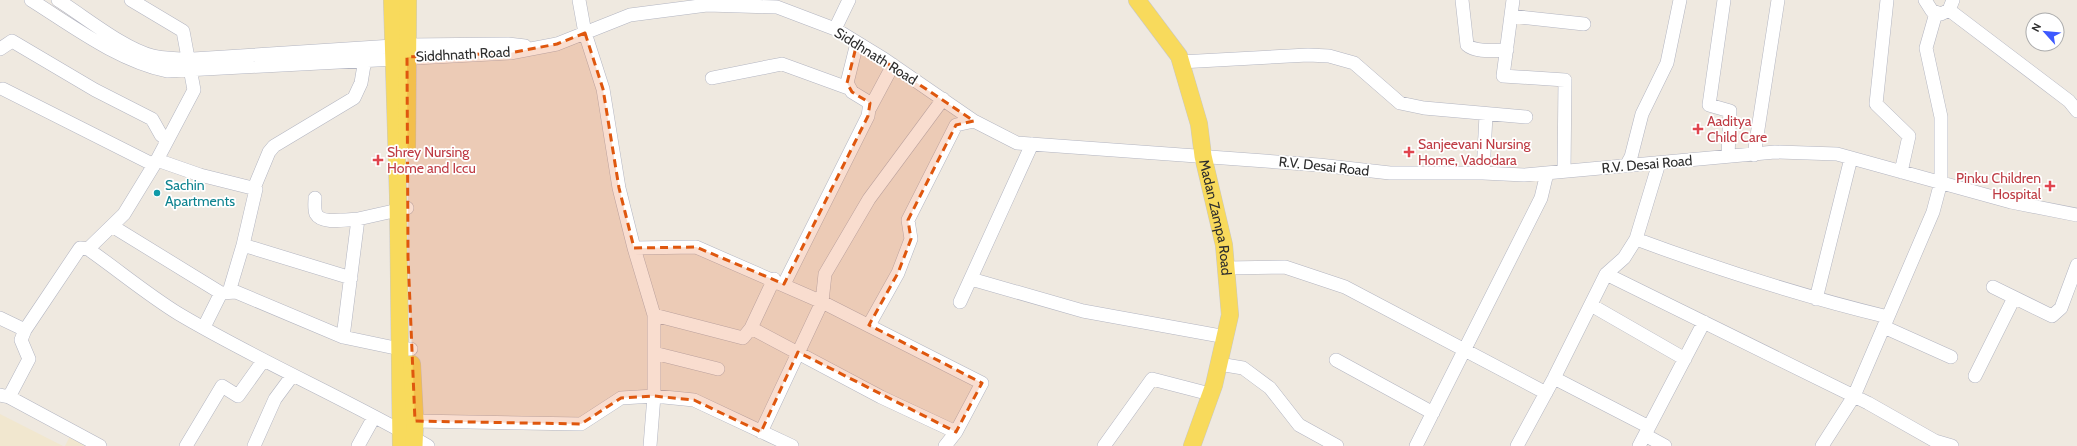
<svg xmlns="http://www.w3.org/2000/svg" width="2077" height="446" font-family="Cabin,sans-serif">
  <style>
    .education { fill: #f1e7cf }
    .lines { fill: none; stroke-linecap: round; stroke-linejoin: round }
    .minor-casing { stroke: #b3b5c1; stroke-width: 14 }
    .major-casing { stroke: #c8c8c8; stroke-width: 18 }
    .minor { stroke: #fff; stroke-width: 13 }
    .major { stroke: #f8da5c; stroke-width: 17 }
    .marked { fill: #df570e; fill-opacity: 0.2; stroke: #df570e; stroke-width: 3; stroke-dasharray: 8 5; stroke-linejoin: round }
    .health-dot { fill: #e0444e; stroke: #fff; stroke-width: 1.5 }
    .culture-dot { fill: #0f9aa8; stroke: #fff; stroke-width: 1.5 }
    .labels { text-anchor: middle; stroke-width: 3.5; stroke-linejoin: round; paint-order: stroke }
    .street-label { font-size: 14px; fill: #2d2d2d; stroke: #fff }
    .health-label { font-size: 14px; fill: #be3a42; stroke: #fff; text-anchor: start }
    .culture-label { font-size: 14px; fill: #0d838f; stroke: #fff; text-anchor: start }
  </style>
  <rect width="100%" height="100%" fill="#efe9e0"/>
  <path class="education" d="M0,414L63,446H0Z
    M70,436L88,446H65Z"/>
  <g class="lines">
    <defs>
      <path id="minor" d="M31,0C74,27 117,60 167,71L510,53L557,44L630,15L707,5L777,7L835,29L884,59L974,121L1017,143L1319,165L1390,173H1483L1524,175L1775,152L1837,154L2011,202L2077,215
        M58,0C85,17 124,49 153,56C166,59 180,59 193,59L408,45L508,44L525,46
        M579,0L585,33L603,89L619,188L634,248L654,315V396L650,446
        M1462,0L1467,45C1476,53 1495,50 1507,50
        M1513,0L1503,76L1565,80L1564,171
        M1724,0L1709,105L1730,111L1728,156
        M1887,0L1876,104L1909,136L1901,172
        M1925,0L1932,11L1941,14L1949,10L1953,0
        M1949,10L2069,101L2077,111
        M1511,16L1584,24
        M835,29L849,0
        M0,49L12,41L95,90L152,119L161,135L167,140
        M1180,62L1308,55L1329,56L1354,63L1400,103L1424,108L1526,117
        M712,78L782,64L848,88
        M3,89L154,165
        M870,108L893,65
        M1754,155L1778,0
        M157,160L200,175L256,189L243,245
        M1626,166L1631,157L1642,114L1667,63L1680,0
        M1483,173L1486,115
        M254,188L269,152L274,146L354,98L361,83L366,53
        M315,198C315,203 314,209 316,214C322,225 348,219 358,219
        M112,226L221,293L236,292L343,337L358,219L407,208
        M1636,239C1720,270 1801,296 1888,317
        M634,248L696,247L822,302L982,383L956,432L945,446
        M88,249L124,214L157,160L194,90L183,31L131,0
        M1226,268L1285,267L1345,287L1546,393
        M1606,274L1868,403L1935,441L1952,446
        M774,279L751,328L881,397L956,432
        M971,279L1083,311L1226,337
        M784,284L868,116L870,103L852,92L847,83L857,43
        M1993,287L2052,316L2061,308L2077,265
        M229,292L243,245L351,278
        M1816,299L1851,158
        M960,302L1032,144
        M1591,305L1685,359
        M654,315L743,338L751,328
        M0,318L25,330L21,340L29,359L9,397L0,395
        M869,325L898,273L911,239L908,220L956,125L974,121
        M204,327L221,293
        M1884,327L1951,357
        M25,330L80,248L88,249C118,270 148,295 179,314C260,362 347,399 428,446
        M343,337L400,349H411
        M654,353L718,369
        M1336,360L1433,413
        M1219,364L1243,368L1270,388L1299,425L1337,446
        M1975,376L2014,298
        M1554,378L1649,427
        M9,397L100,446
        M415,421L581,424L621,398L654,396L694,400L792,446
        M761,432L822,302L825,274L869,199L943,99
        M1645,435L1665,446
        M186,446L222,386L238,396L263,361
        M254,446L275,399L292,376
        M358,446L374,417
        M1104,446L1152,379L1210,394
        M1416,446L1541,198L1547,173
        M1517,446L1554,378L1606,274L1624,258L1636,239L1659,163
        M1639,446L1704,322
        M1822,446L1854,396L1933,212L1941,182V117L1926,48L1936,13"/>
      <g id="major">
        <path d="M392,0L398,196L401,446"/>
        <path id="s1" d="M1137,0L1179,56L1199,124L1203,156L1224,245L1230,315L1214,385L1192,446"/>
        <path d="M407,148L408,0"/>
        <path d="M412,364L415,421L414,446"/>
      </g>
    </defs>
    <use href="#minor" class="minor-casing"/>
    <use href="#major" class="major-casing"/>
    <use href="#minor" class="minor"/>
    <use href="#major" class="major"/>
  </g>
  <path class="marked" d="M585,33L603,89L619,188L634,248L696,247L784,284L868,116L870,103L852,92L847,83L857,43L974,121L956,125L908,220L911,239L898,273L869,325L982,383L956,432L798,352L761,432L694,400L654,396L621,398L581,424L415,421L408,257L407,57L510,53L557,44Z"/>
  <g class="health-dot">
    <path d="M1696 123h4v4h4v4h-4v4h-4v-4h-4v-4h4z"/>
    <path d="M1407 146h4v4h4v4h-4v4h-4v-4h-4v-4h4z"/>
    <path d="M376 154h4v4h4v4h-4v4h-4v-4h-4v-4h4z"/>
    <path d="M2048 180h4v4h4v4h-4v4h-4v-4h-4v-4h4z"/>
  </g>
  <circle class="culture-dot" cx="157" cy="193" r="4"/>
  <g class="labels">
    <g class="street-label">
      <text transform="translate(463 54) rotate(-3)" y="5">Siddhnath Road</text>
      <text transform="translate(876 56) rotate(32)" y="5">Siddhnath Road</text>
      <text transform="translate(1647 164) rotate(-5)" y="5">R.V. Desai Road</text>
      <text transform="translate(1324 166) rotate(6)" y="5">R.V. Desai Road</text>
      <text dy="5" stroke="none"><textPath href="#s1" startOffset="236">Madan Zampa Road</textPath></text>
    </g>
    <g class="health-label">
      <text x="1707" y="126">Aaditya<tspan x="1707" dy="16">Child Care</tspan></text>
      <text x="1418" y="149">Sanjeevani Nursing<tspan x="1418" dy="16">Home, Vadodara</tspan></text>
      <text x="387" y="157">Shrey Nursing<tspan x="387" dy="16">Home and Iccu</tspan></text>
      <text x="2041" y="183" text-anchor="end">Pinku Children<tspan x="2041" dy="16">Hospital</tspan></text>
    </g>
    <g class="culture-label">
      <text x="165" y="190">Sachin<tspan x="165" dy="16">Apartments</tspan></text>
    </g>
  </g>
  <g transform="translate(2045 32) rotate(297)"><circle r="19" fill="#ffffff" stroke="#ababab"/>
  <path d="M0-3L7 15L0 10L-7 15Z" fill="#3d59ff"/>
  <text y="-6" font-size="11" font-weight="bold" text-anchor="middle" fill="#2d2d2d">N</text>
  </g>
</svg>
